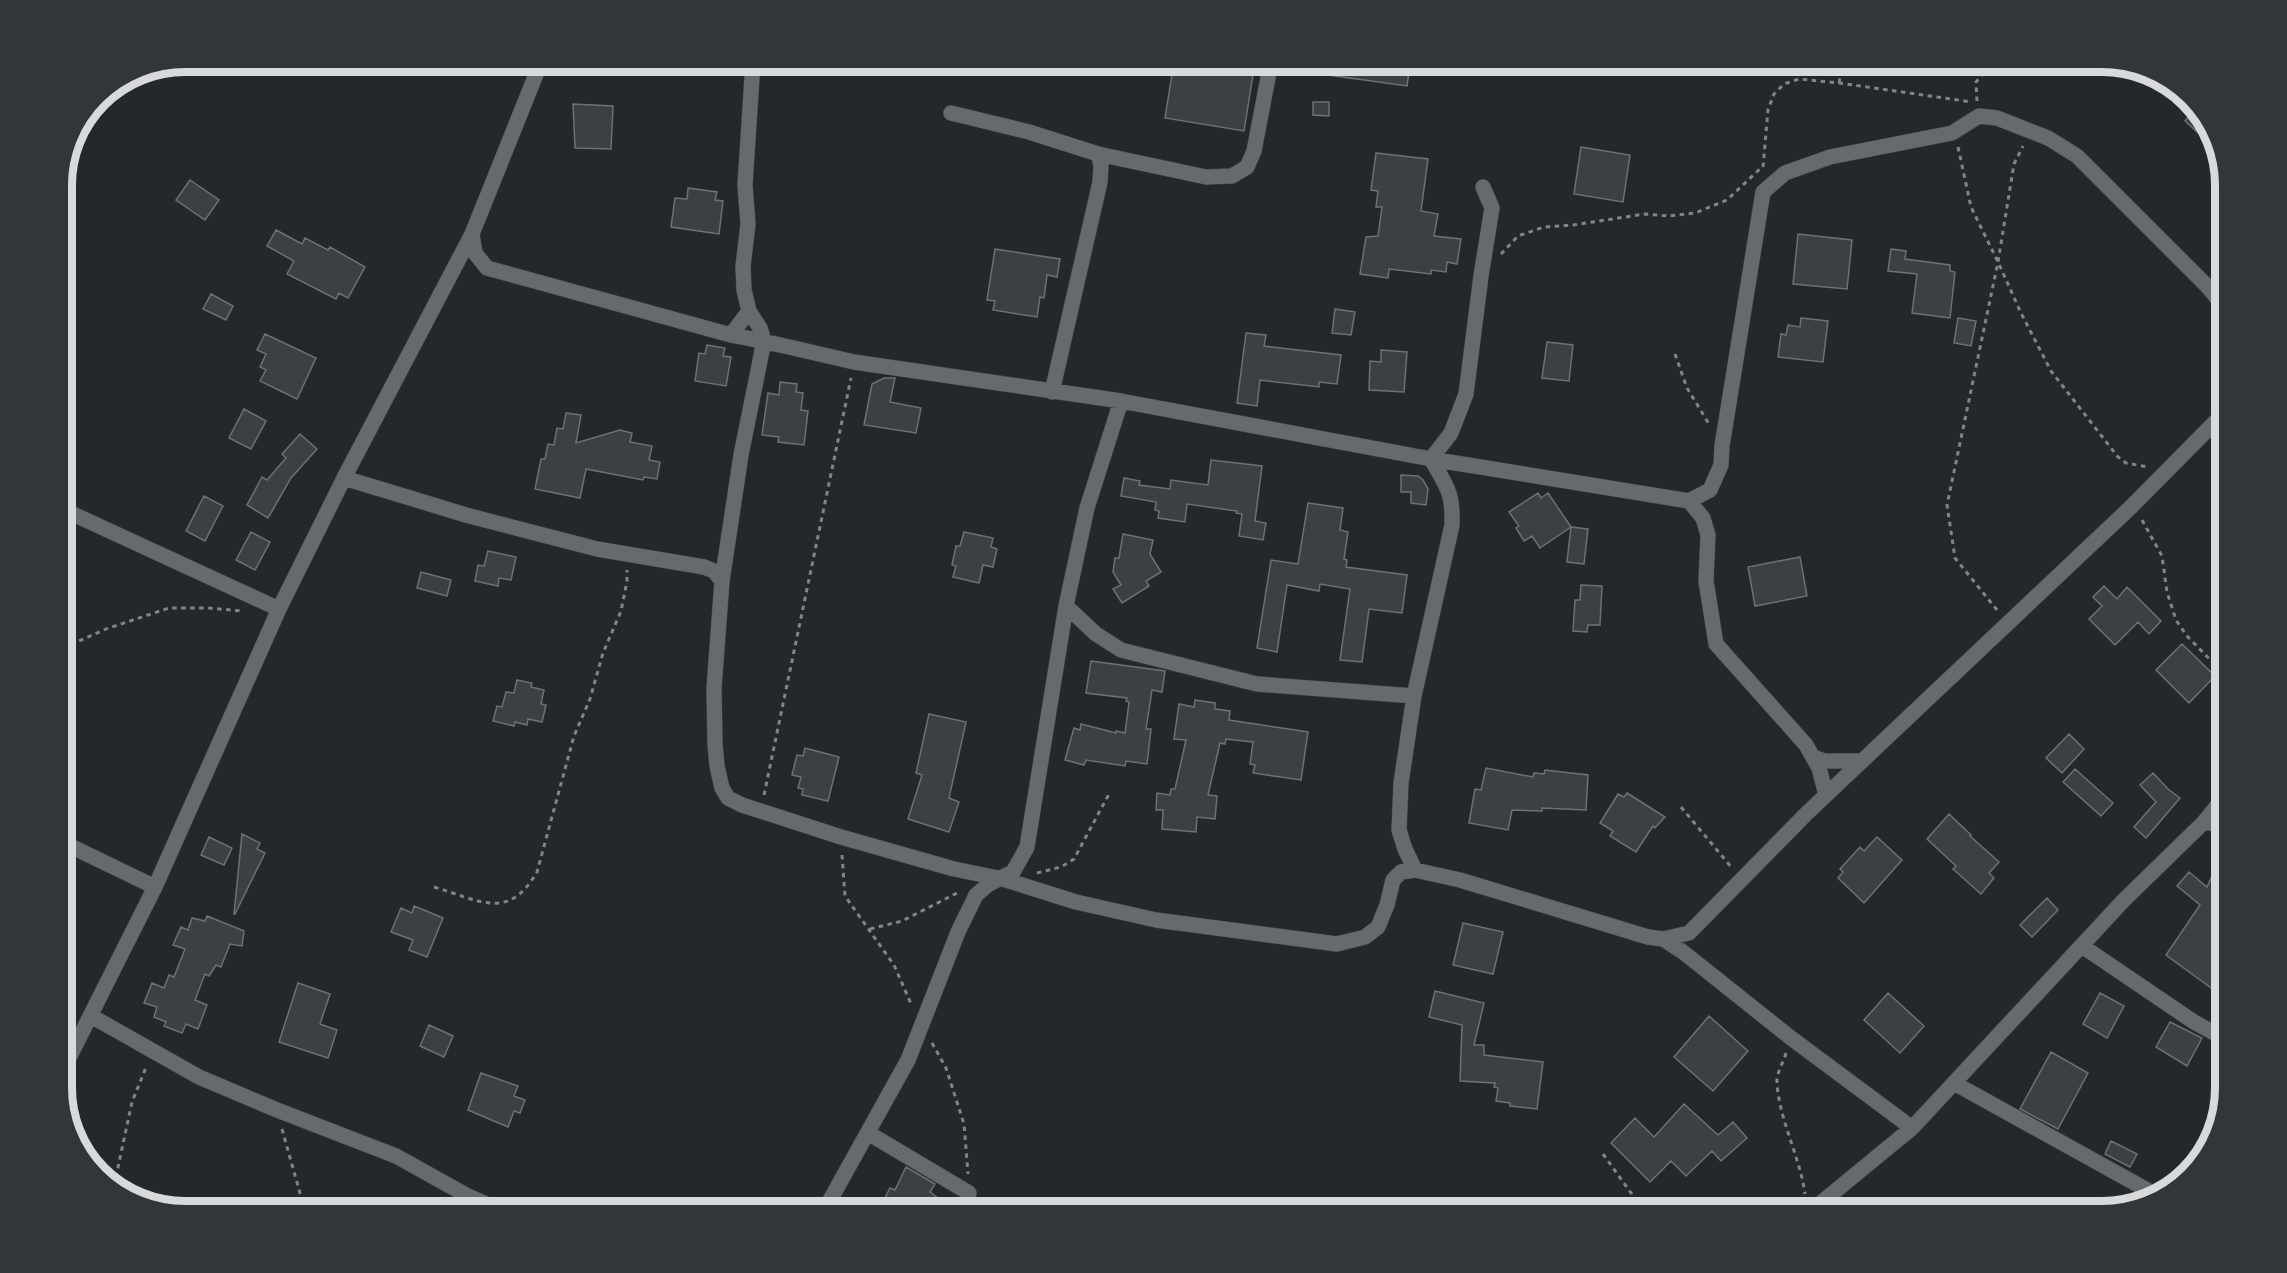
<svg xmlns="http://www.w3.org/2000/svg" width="2287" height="1273" font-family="'Playfair Display',serif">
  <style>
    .building { fill: #3d4043; stroke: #6d7074; stroke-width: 1.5 }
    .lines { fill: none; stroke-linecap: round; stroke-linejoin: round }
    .minor-casing { stroke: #434548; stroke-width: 16 }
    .path { stroke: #828487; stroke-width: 3; stroke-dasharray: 4.5 4.5; stroke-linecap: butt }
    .minor { stroke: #66696d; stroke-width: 15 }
    .rim { fill: none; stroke: #d7d9db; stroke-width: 8 }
  </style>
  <rect width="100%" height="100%" fill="#25282b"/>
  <path class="building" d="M1174,62H1255L1244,131L1165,118Z
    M1323,62H1383L1410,65L1407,86L1321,74Z
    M1313,102H1329V116L1313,115Z
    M573,104L613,106L611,149L575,148Z
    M2196,108L2205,117L2215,148L2185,121Z
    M1581,147L1630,155L1623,202L1574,194Z
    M1376,153L1428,159L1421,211L1438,214L1434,236L1461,239L1457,264L1447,262L1446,272L1431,270V274L1389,269L1388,278L1360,274L1366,237L1378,236L1382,207H1376L1378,191L1371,190Z
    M190,180L219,200L205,220L176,200Z
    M688,188L717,192L715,200L723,201L719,234L671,227L675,198L687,199Z
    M276,230L302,244L305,238L328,250L330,247L365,267L348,298L339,293L336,299L287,274L294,261L267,246Z
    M1798,234L1852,240L1847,289L1793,284Z
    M995,249L1060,259L1057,277L1047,275L1044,298L1040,297L1037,317L993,310L995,301L987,300Z
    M1891,249L1906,251L1905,259L1950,265V271L1955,272L1950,318L1912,313L1917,274L1888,271Z
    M211,294L233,306L226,320L203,309Z
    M1335,309L1355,312L1351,335L1332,333Z
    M1801,318L1828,321L1823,362L1778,357L1781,334L1786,335L1788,325L1800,327Z
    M1958,318L1976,321L1971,346L1954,343Z
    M1246,333L1266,335L1264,346L1341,355L1337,384L1319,382V387L1260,380L1257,406L1237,403Z
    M265,334L316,358L297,399L260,381L266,370L260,367L266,354L257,350Z
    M1547,342L1573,345L1569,381L1542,378Z
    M707,345L725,348L723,356L731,357L726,386L695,381L699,353L705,354Z
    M1381,350L1407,352L1404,392L1369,390L1370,361L1381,362Z
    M884,378H895L890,402L921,408L916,433L864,425L872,384Z
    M780,382L797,384L796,392L803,393L801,410L808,411L804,445L778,442L779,437L762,435L768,393L779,395Z
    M244,409L266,421L251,449L229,438Z
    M566,413L581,415L576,443L620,430L632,433L630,442L652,446L649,460L660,462L657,479L644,477L643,480L586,469L580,498L535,489L541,459H545L548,444L554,445L557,428L563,429Z
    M300,434L317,449L291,478L268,518L247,505L262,477L267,480L286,458L282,454Z
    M1211,460L1262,466L1255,521L1266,523L1263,540L1239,536L1242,514L1236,513L1237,511L1187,504L1185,522L1158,518L1159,511L1155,510L1156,502L1121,496L1124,478L1140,481L1139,485L1170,489L1171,480L1208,485Z
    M1401,475L1418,476L1423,480L1428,489L1426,505L1411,503V492H1401Z
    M1538,493L1541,498L1548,493L1571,527L1588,529L1584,564L1567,562L1571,527L1540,548L1532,536L1524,541L1516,528L1519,526L1509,512Z
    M204,496L223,506L205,541L186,531Z
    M1308,503L1343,508L1340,530L1348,532L1344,559L1347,560L1346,567L1407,575L1402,613L1369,609L1362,662L1340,660L1350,589L1320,584L1319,591L1287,585L1277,652L1257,648L1271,560L1298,564Z
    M251,532L270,542L255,570L236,560Z
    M964,532L993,538L991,547L997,549L993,567L983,565L979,583L953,577L956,566L952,565L956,546H960Z
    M1123,534L1153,540L1150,554L1161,572L1146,581L1149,586L1122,603L1113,589L1121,585L1113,572L1115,558H1119Z
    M488,551L516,557L511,580L499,578L498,586L475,581L478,565L484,566Z
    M1800,557L1807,596L1755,606L1748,567Z
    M421,572L451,580L447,596L417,588Z
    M1581,585L1602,586L1600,625H1588L1587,632L1573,631L1575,600H1580Z
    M2104,586L2117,599L2127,587L2161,621L2149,634L2138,622L2115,645L2089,619L2102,606L2093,597Z
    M2182,644L2215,676L2189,703L2156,670Z
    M1091,661L1165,671L1162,692L1152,690L1146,729H1151L1147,764L1126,761L1125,766L1086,760L1084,765L1065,760L1074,728L1080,730L1081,724L1116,733V731L1125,733L1129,702L1126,701L1127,698L1086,693Z
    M517,680L532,683L531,687L544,690L541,704L546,705L542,722L528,719L527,725L515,722L514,726L493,721L497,706L502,707L506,692L514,693Z
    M1195,700L1215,703V709L1230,711L1229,720L1308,732L1301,780L1253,773L1255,765L1250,764L1253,742L1226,739L1225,744L1220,743L1208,795L1217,796L1215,819L1197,817L1196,832L1162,829L1163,810H1156L1157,793L1170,795L1171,789H1175L1186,740L1174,739L1179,704L1194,707Z
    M929,714L966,722L949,798L959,802L949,832L908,819L922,775L916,773Z
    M2069,734L2084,749L2062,773L2046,758Z
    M805,748L839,757L828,801L802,795L803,789L798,788L801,777L792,775L797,755L803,756Z
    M1486,768L1533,777L1534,773L1544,774L1545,770L1588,775L1586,810L1542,808V811L1512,810L1508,830L1469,823L1475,789L1481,790Z
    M2075,769L2113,803L2101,816L2063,782Z
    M2153,773L2168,789L2180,798L2146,838L2134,827L2156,802L2140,785Z
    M1627,793L1665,817L1655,828L1653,826L1636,852L1610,836L1613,831L1600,823L1618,794L1624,797Z
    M1949,814L1971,835L1970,836L1999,862L1989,873L1994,878L1981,894L1953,869L1956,866L1927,839Z
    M242,834L260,843L257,849L265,853L235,914H234Z
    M209,837L232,848L224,865L201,855Z
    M1877,837L1902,860L1864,903L1838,878L1843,872L1840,869L1860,847L1864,851Z
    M2189,872L2207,887L2212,876L2225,883V919L2214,936L2225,944V998L2166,955L2200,905L2177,886Z
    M2047,898L2058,910L2032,937L2020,925Z
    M414,906L443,918L427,957L409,950L413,940L391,932L401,908L412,913Z
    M207,916L244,931L242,946L230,944L221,967L216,965L209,976L205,974L195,1000L207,1005L198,1029L186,1024L182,1033L164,1026L166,1022L154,1017L157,1007L144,1003L152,983L164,988L169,975L174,977L185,949L173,945L181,927L188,930L192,918L205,921Z
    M1463,923L1503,932L1493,974L1453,965Z
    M298,983L330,994L320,1024L337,1030L328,1058L279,1042Z
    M1435,991L1484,1003L1474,1045H1484V1055L1543,1062L1537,1109L1510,1106V1103L1496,1101L1498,1088L1494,1087L1495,1083L1460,1081L1462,1025L1429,1017Z
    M1888,993L1924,1026L1900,1053L1864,1020Z
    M2100,993L2124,1006L2107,1038L2083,1024Z
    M1709,1016L1748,1051L1713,1091L1674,1057Z
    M2170,1022L2202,1038L2187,1066L2156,1047Z
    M429,1025L453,1036L444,1057L420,1046Z
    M2051,1052L2088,1073L2058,1129L2020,1109Z
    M481,1073L518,1086L514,1096L525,1100L520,1113L514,1111L508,1127L468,1110Z
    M1684,1104L1718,1135L1733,1122L1747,1138L1721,1161L1712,1151L1686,1176L1671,1161L1650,1182L1611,1143L1635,1118L1654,1137Z
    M2111,1141L2137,1154L2130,1167L2105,1154Z
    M906,1167L935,1184L930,1192L957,1212H878L890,1188L895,1190Z"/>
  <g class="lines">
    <defs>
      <path id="minor" d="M753,62L745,185L748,224L743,266L744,290L749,311L760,328L764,341L741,455L722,581L714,688L715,744L717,766L722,788L728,798L742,805L841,837L954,869L1003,879L1076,902L1156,920L1337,944L1365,937L1378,927L1387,905L1393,880L1401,872L1415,870L1460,880L1648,937L1663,939L1689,933L1807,813L2132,506L2225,412
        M951,113L1029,132L1098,154L1206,177L1232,176L1247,167L1254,151L1271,62
        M472,234L475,253L487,268L731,335C772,342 813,353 854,362L1121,401L1431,459L1689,501L1710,490L1721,465L1722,446L1763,192L1785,173L1830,157L1952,133L1979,116L1997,118L2048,138L2077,156L2208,287L2225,308
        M731,335L749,311
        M1052,392L1100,182L1101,165L1098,154
        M2212,427L2225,444
        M344,478L466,515L597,549L704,567L714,571L722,581
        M1689,501L1703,518L1708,535L1706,581L1716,644L1806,745L1819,768L1826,795
        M62,509L279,609
        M1066,606L1096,634L1121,650L1257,684L1414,696
        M1813,757L1825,761H1861
        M2204,822L2225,826
        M62,842L155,887
        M1415,870L1405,849L1399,830L1401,783L1414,696L1452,525C1453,492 1447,487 1431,459L1451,433L1466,394L1481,276L1492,208L1483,187
        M1663,939L1683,952L1791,1038L1912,1128
        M2082,946L2194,1022L2225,1039
        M91,1016L199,1077L277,1110L396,1156L466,1195L502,1211
        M62,1072L155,887L279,609L344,478L472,234L541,62
        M1954,1083L2158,1196
        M868,1133L969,1193
        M824,1211L908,1060L958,932L976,895L989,884L1013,872L1027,847L1066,606L1087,508L1121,401
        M1811,1211L1912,1128L2123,901L2204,822L2225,796"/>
    </defs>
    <use href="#minor" class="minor-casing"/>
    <path class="path" d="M673,62L690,65L704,62
      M1641,62L1649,72
      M1839,83L1843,62
      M1977,101L1976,82L1993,62
      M1958,147L1971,207L1998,262L2021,313L2051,371L2118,457L2126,463L2148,467
      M1763,167L1768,110L1774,94L1784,84L1799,79L1839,83L1972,102
      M1501,254L1518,236L1544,227L1573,225L1645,214L1669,216L1695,213L1727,200L1763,166
      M1675,354L1687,388L1709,424
      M2142,520L2162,556L2167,592L2176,620L2187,636L2225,675
      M1997,610L1955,558L1947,505L1998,262L2014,164L2023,146
      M62,645H70L106,629L169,608H208L242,611
      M764,795L851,378
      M1681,807L1732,868
      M842,855L845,896L894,965L912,1006
      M1037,873L1061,867L1074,859L1109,794
      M434,887C479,900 508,922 537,872L574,736L590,699L603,653L621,611L627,581V570
      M870,929L902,921L959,892
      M932,1043L946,1068L964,1124L968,1174
      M1786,1053C1783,1064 1776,1073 1777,1084C1780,1122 1800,1157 1805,1194
      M282,1129L305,1211
      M1603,1154L1644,1211
      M114,1186L132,1102L147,1065"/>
    <use href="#minor" class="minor"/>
  </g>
  <path d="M0 0H2287V1273H0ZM185 72H2102A113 113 0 0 1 2215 185V1088A113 113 0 0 1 2102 1201H185A113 113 0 0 1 72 1088V185A113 113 0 0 1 185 72Z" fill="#333639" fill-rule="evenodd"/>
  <path class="rim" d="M185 72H2102A113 113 0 0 1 2215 185V1088A113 113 0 0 1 2102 1201H185A113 113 0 0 1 72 1088V185A113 113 0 0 1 185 72Z"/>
</svg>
